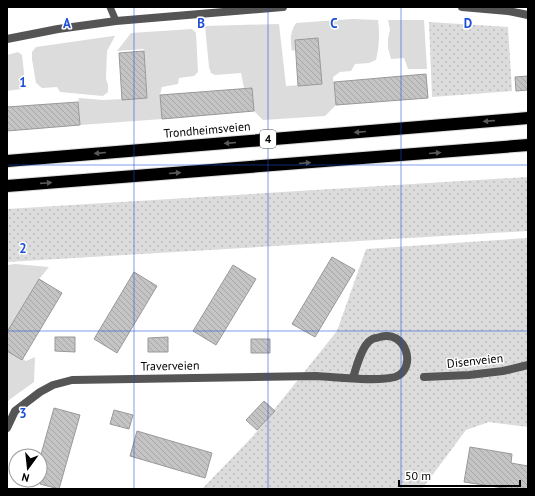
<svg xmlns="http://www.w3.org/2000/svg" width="535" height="496" font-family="'PT Sans',sans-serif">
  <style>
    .grass { fill: #dcdcdc }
    .park { fill: url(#park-dots) }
    .building { fill: url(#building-back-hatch); stroke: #999 }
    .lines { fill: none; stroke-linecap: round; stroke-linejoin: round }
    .highway-casing { stroke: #dbdbdb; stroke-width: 14 }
    .lane { stroke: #555; stroke-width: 7 }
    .street { stroke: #555; stroke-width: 8 }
    .highway { stroke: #000; stroke-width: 12 }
    .oneway { fill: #595959 }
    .grid { fill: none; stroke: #1d4ed8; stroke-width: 1; stroke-opacity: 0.55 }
    .labels { text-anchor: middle; stroke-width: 3; stroke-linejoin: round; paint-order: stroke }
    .shield { fill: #fff; stroke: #4c4c4c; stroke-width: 1 }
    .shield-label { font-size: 11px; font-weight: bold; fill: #000 }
    .street-label { font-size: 12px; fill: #000; stroke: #fff }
    .grid-label { font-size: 13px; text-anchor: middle; font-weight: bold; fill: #1d4ed8; stroke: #fff; stroke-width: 3; stroke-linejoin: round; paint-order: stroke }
  </style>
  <defs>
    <pattern id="park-dots" width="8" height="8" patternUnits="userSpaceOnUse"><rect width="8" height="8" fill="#dcdcdc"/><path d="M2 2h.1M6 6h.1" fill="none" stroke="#bbb" stroke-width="1.8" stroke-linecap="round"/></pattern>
    <pattern id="building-back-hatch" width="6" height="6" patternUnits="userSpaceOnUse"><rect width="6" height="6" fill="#c4c4c4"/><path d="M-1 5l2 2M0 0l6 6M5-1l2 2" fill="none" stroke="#a7a7a7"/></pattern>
  </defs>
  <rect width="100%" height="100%" fill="#fff"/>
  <path class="grass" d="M352,19L378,20C380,33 379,48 376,60L369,63L355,64L351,71L340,72L333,77L336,105L325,116L263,120L254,111L252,88H244L241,73L215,75L211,73L209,67L205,26L279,24L286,86L321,84L318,38L295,40V50L292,51C290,40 290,32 296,23Z
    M388,20H424L427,69H408L404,58L391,59L388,48V39L390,30Z
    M192,29L196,33L198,72L194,76L179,78L178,84L162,87L160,95L162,119L80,125L78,102L79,98L103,100L147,98L144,49L117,51L131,33Z
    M113,36H115L107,51L106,79L108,85V92L103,96L60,92L57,87L42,88L36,83L32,59V52L36,47Z
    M18,52L22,55L25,81L21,89L7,91V55Z
    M15,264L49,267L36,283L7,334V265Z
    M7,349L26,361L35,357L34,382L9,400L7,403Z"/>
  <path class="park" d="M429,22L508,27L512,91L432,97Z
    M528,177V231L7,262V209Z
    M528,238V427L489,422L466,430L422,489H202L253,436L337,331L366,249Z"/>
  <path class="building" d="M318,38L322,84L298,86L295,40Z
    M144,51L147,98L122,100L119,53Z
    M426,74L428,98L336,105L334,82Z
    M528,76V90L516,91L515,77Z
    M252,88L254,111L162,119L160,95Z
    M78,102L80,125L7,131V107Z
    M332,257L355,270L315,337L292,324Z
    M233,265L256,279L216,345L193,331Z
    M134,272L157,286L117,353L94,339Z
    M39,279L62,293L22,360L7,351V332Z
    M55,337H75V352L55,351Z
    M168,337V352H148V338Z
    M251,339H270V353H251Z
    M264,401L275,411L257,430L246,420Z
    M54,408L80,415L59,489L40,484V458Z
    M114,410L133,415L129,429L110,424Z
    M137,431L212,453L205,478L130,456Z
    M470,447L512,454L511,463L528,466V489H510L464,482Z"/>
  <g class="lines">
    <defs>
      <path id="highway" d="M7,161L528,118
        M7,186L528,145"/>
    </defs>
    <use href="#highway" class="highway-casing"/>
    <path class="lane" d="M110,7L116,21"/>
    <path class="street" d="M462,7L508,11L528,15
      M7,39L58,29L116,21L283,7
      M424,377L469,375L503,371L528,365
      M7,428L15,411L40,392L53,385L72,380L316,376C337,377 377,382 395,377C418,369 406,329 380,337C378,338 373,338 371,340C362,345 356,368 353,378"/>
    <use href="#highway" class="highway"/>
  </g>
  <defs><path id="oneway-solid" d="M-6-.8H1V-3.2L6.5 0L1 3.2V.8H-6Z"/></defs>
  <g class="oneway">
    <use href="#oneway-solid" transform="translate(489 121) rotate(175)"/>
    <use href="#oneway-solid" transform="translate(360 132) rotate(175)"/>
    <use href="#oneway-solid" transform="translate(230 143) rotate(175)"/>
    <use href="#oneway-solid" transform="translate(100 153) rotate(175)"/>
    <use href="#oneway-solid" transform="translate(435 153) rotate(-5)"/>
    <use href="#oneway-solid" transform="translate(305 163) rotate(-5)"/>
    <use href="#oneway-solid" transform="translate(175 173) rotate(-5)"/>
    <use href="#oneway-solid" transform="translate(46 183) rotate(-4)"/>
  </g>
  <path class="grid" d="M134,7V489M268,7V489M401,7V489M7,165H528M7,331H528"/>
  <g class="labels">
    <rect class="shield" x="260" y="130" width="16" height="18" rx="3"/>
    <g class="shield-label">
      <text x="268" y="143">4</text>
    </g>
    <g class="street-label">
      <text transform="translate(207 130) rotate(-5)" y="4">Trondheimsveien</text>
      <text transform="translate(475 361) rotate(-6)" y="4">Disenveien</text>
      <text transform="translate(170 366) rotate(-1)" y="4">Traverveien</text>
    </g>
  </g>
  <g class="grid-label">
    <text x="67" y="28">A</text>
    <text x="201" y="28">B</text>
    <text x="334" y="28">C</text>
    <text x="468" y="28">D</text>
    <text x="23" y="87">1</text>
    <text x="23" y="253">2</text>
    <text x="23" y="418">3</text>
  </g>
  <rect width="535" height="496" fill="none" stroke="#000000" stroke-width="16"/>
  <g transform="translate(28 468) rotate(195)"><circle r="19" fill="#ffffff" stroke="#999999"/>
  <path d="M0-3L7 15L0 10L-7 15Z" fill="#000000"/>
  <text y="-6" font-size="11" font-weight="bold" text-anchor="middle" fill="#000000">N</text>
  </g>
  <path d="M399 480v6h121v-6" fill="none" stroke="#000000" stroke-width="2"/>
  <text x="405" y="480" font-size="12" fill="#000000" stroke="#ffffff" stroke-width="3" paint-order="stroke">50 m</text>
</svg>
